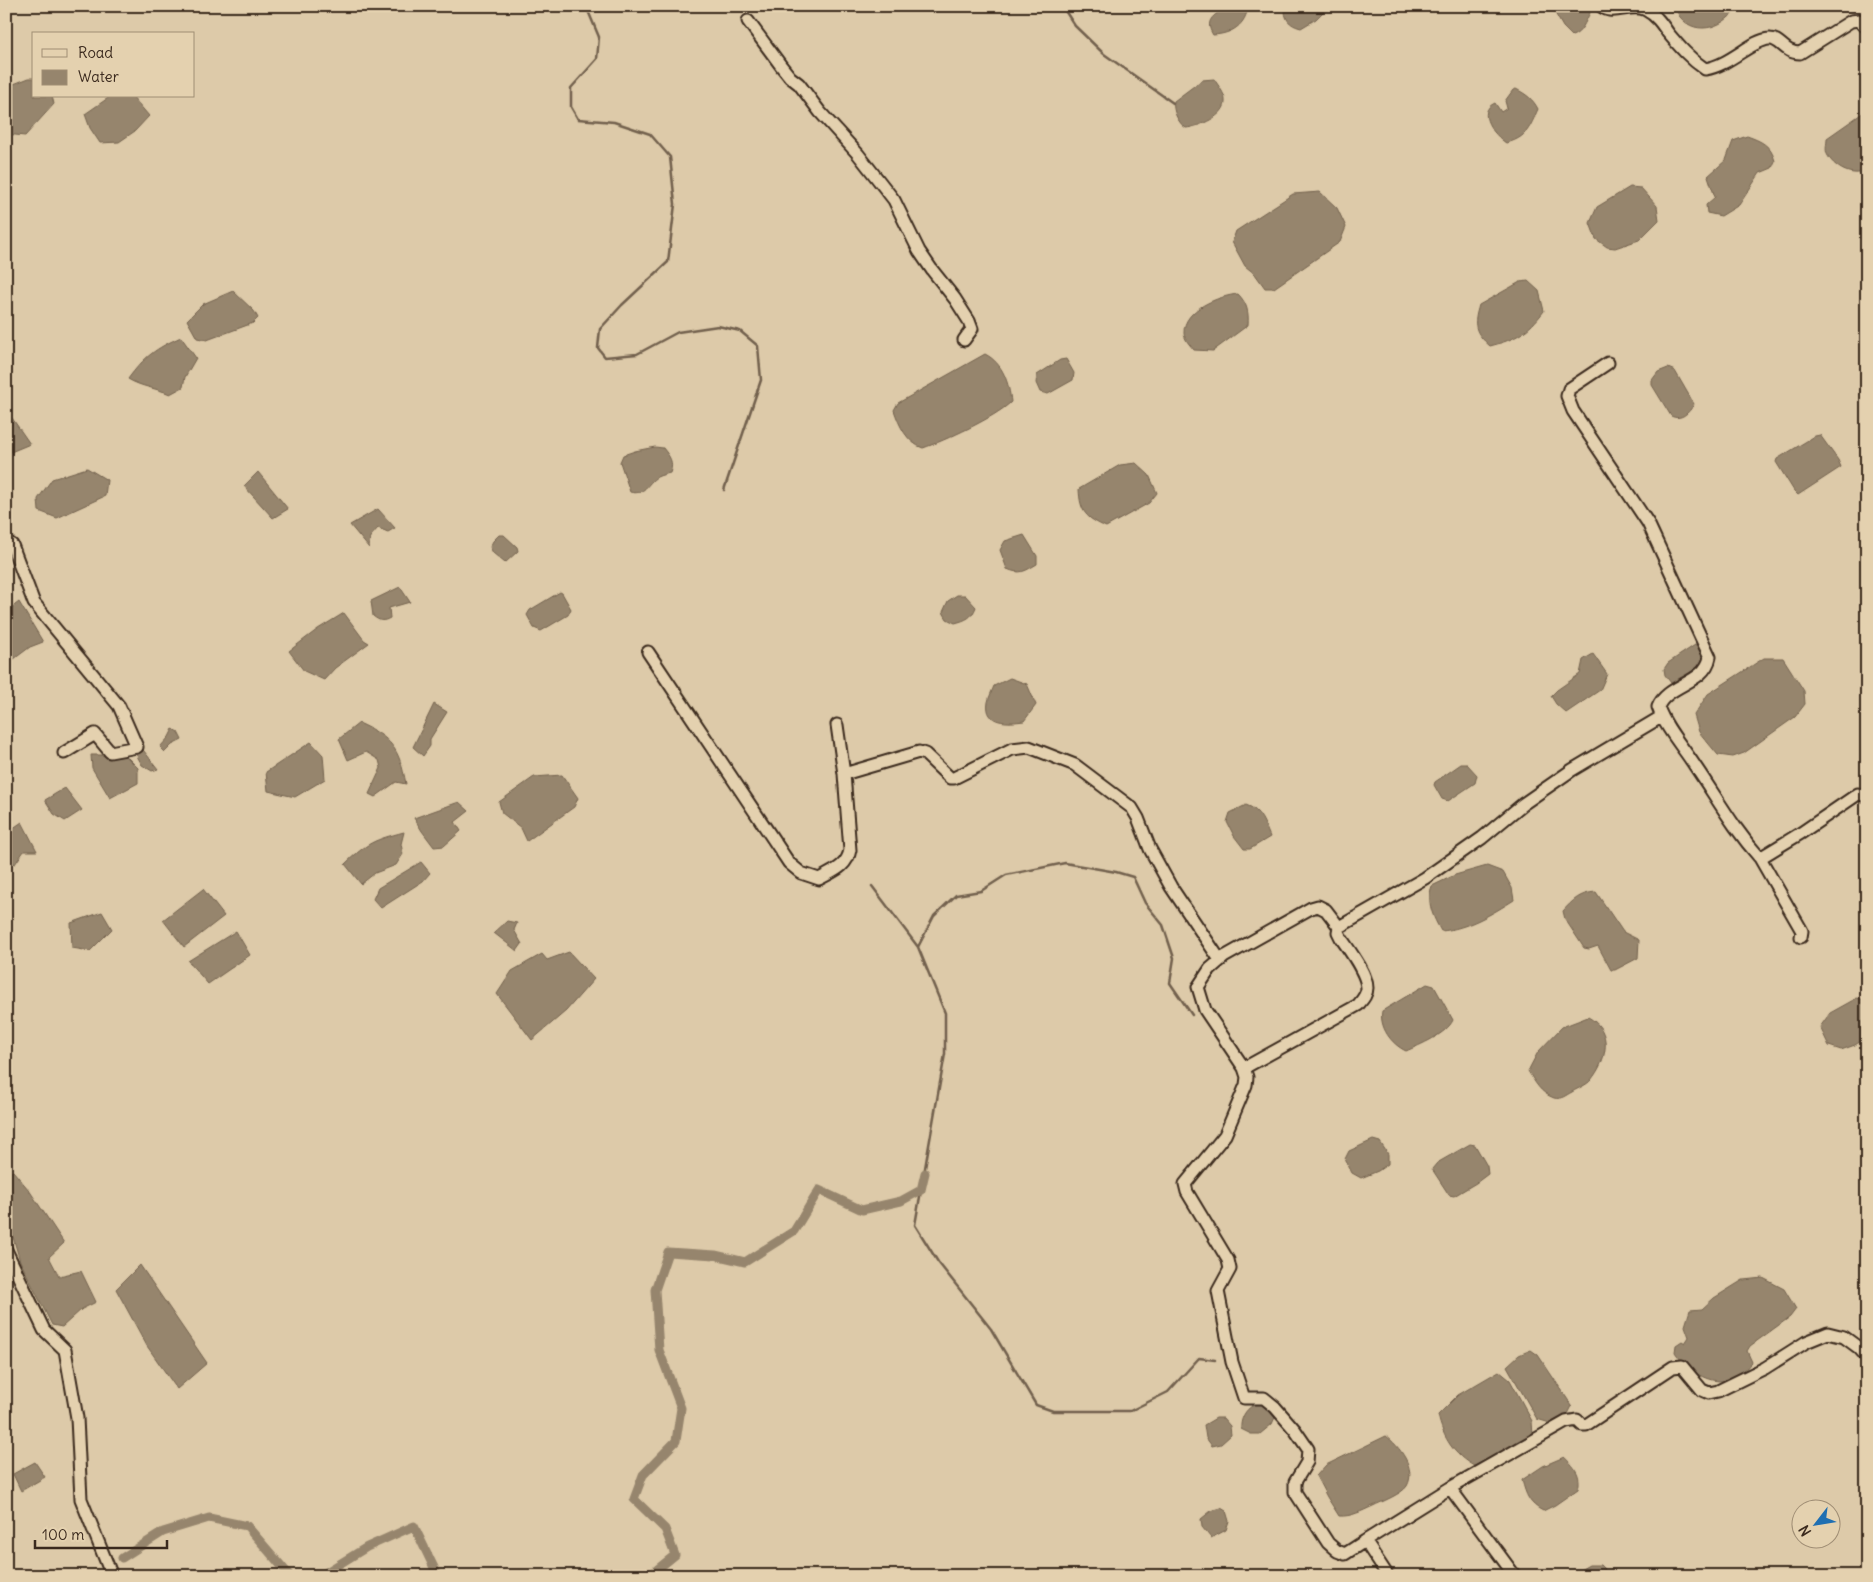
<svg xmlns="http://www.w3.org/2000/svg" width="1873" height="1582" font-family="Delius,sans-serif">
  <style>
    .water { fill: #96856d; stroke: #72614d }
    .lines { fill: none; stroke-linecap: round; stroke-linejoin: round }
    .stream { stroke: #72614d; stroke-width: 2.5 }
    .canal { stroke: #96856d; stroke-width: 9 }
    .minor-casing { stroke: #3b2a1e; stroke-width: 15 }
    .minor { stroke: #e4d1af; stroke-width: 11 }
  </style>
  <rect width="100%" height="100%" fill="#ddcaa9"/>
  <filter id="ink" filterUnits="userSpaceOnUse"><feTurbulence type="fractalNoise" baseFrequency=".02" numOctaves="2"/><feDisplacementMap in="SourceGraphic" scale="10" xChannelSelector="R" yChannelSelector="G"/><feConvolveMatrix kernelMatrix="1 2 1 2 8 2 1 2 1" color-interpolation-filters="sRGB"/></filter>
  <g filter="url(#ink)">
    <path class="water" d="M1229,6H1248C1246,25 1232,34 1213,35C1203,19 1216,14 1229,6Z
      M1285,6H1326V9L1316,19L1301,28C1289,25 1284,19 1285,6Z
      M1551,6H1588L1590,13C1585,22 1582,33 1572,36L1563,27Z
      M1675,6H1738C1727,26 1697,38 1680,17C1678,15 1677,10 1675,6Z
      M29,78H34V96H52L54,104L25,136L6,134V87Z
      M1214,79C1218,85 1225,94 1225,100C1227,116 1198,127 1186,128C1178,123 1172,110 1174,101L1202,80Z
      M1516,89C1526,94 1533,99 1538,109C1530,127 1527,138 1506,143C1494,135 1475,112 1495,103L1501,112L1507,108L1505,101L1513,90Z
      M111,96H132L149,116L135,131L119,142L100,143L90,128L85,114Z
      M1867,110V170C1853,179 1833,167 1827,154C1825,149 1827,144 1827,138Z
      M1747,136C1761,141 1771,145 1775,161L1772,168L1760,173L1739,205L1721,216L1707,213L1706,205L1715,197L1708,176L1726,160L1733,141Z
      M1630,187L1641,188L1657,206L1659,220L1639,240L1615,248L1607,247L1596,239L1590,223L1597,207Z
      M1320,192L1337,208L1346,227L1340,242L1274,288H1265L1255,274L1245,266L1232,242L1236,231L1293,194Z
      M1528,281L1539,291L1544,311C1528,332 1517,339 1490,346C1474,332 1473,325 1479,305L1520,282Z
      M233,291L254,311L258,318L253,323L207,340L197,338L187,320L203,304Z
      M1238,294C1247,303 1249,312 1248,325L1213,351L1194,350C1190,345 1184,339 1184,333C1183,309 1219,296 1238,294Z
      M181,337L196,358L185,377L183,387L170,394C156,388 141,387 128,379C144,357 156,348 181,337Z
      M985,354C1003,363 1009,383 1011,402C996,417 944,441 923,448C907,443 899,425 894,410L898,403Z
      M1066,359L1074,373L1073,380L1048,394L1040,392L1036,383L1037,375L1060,360Z
      M1668,368L1675,371L1694,404C1689,413 1681,421 1671,416L1652,385V380L1658,372Z
      M12,418L30,444L6,454V419Z
      M1820,435L1838,460L1841,467L1798,495L1794,491L1776,462L1777,459L1815,436Z
      M655,447L663,448C670,457 674,462 670,473C666,474 661,475 657,477C647,483 645,496 630,492L620,462L623,455L635,451Z
      M1136,463L1149,475L1157,493L1149,503L1106,527C1086,518 1080,512 1079,489L1120,465Z
      M87,468L107,480L105,496L57,518L39,511L38,499L52,479Z
      M258,472L288,509L273,518L244,486Z
      M378,509L395,528L388,532L378,528L370,537L369,548L350,525Z
      M499,535H504L517,547L518,551L505,563L493,553L490,547L493,541Z
      M1024,535L1037,556V564C1025,571 1021,575 1007,569L1000,550L1005,541Z
      M400,587L410,602L389,608L390,618C383,622 379,621 373,616L371,601Z
      M560,592L562,593L571,609L568,615L541,631L534,628L527,615L530,610Z
      M957,595H965L976,607C972,618 966,620 955,623L947,619L943,612L948,601Z
      M19,602L43,642L30,647L10,662H6V612Z
      M344,613L364,640L369,643L335,668L324,680L304,671L289,651L318,629Z
      M1698,643L1703,659L1699,667L1671,683L1665,675L1664,669L1668,663Z
      M1593,654L1607,674L1600,690L1566,713L1556,704L1551,696L1557,690L1580,674L1583,660Z
      M1764,658H1783L1804,691L1805,704L1795,717L1744,753L1733,757L1718,755L1699,732L1694,715L1708,694Z
      M1010,678L1027,684L1036,705L1024,721C1009,723 984,725 988,702C989,697 992,691 994,686Z
      M434,704L447,712L430,739V746L423,756L413,747Z
      M359,723C392,738 399,748 406,784L396,782L375,797L369,794L381,768L379,760L366,752L348,760L339,739Z
      M173,729L178,732L182,740L172,745L165,752L160,747L169,737Z
      M311,742L323,755L325,779L295,797L268,791L266,772Z
      M140,746L158,769L152,771L142,765L136,754Z
      M91,755H125L138,768V783L110,798L92,768Z
      M1461,764H1467L1477,775L1475,783L1448,801L1442,799L1434,785L1435,782Z
      M562,775L578,798L574,807L527,841L521,828L502,813L499,802L534,777Z
      M65,788L82,810L65,821L54,814L45,800Z
      M459,802L469,811L455,822L461,831L444,846L434,847L422,831L414,818Z
      M1246,805C1261,810 1264,823 1270,837L1250,849H1244L1234,836L1227,822L1230,813Z
      M22,822L37,851H24L15,864L6,861V833Z
      M404,832L401,844L403,854L396,865L375,873L361,884L345,864C368,842 374,840 404,832Z
      M421,862L430,873L423,881L381,908L373,899L378,888Z
      M1487,866L1503,872L1512,888L1514,900C1492,914 1467,929 1441,931C1433,917 1426,902 1432,886L1455,875Z
      M203,889L224,916L184,947L163,920Z
      M1596,892L1623,932L1639,940L1638,958L1615,970H1611L1598,946L1589,949L1584,948L1565,919L1563,911C1573,900 1580,893 1596,892Z
      M102,912L112,929L90,951L72,948L71,923Z
      M507,921L517,923L514,930L522,944L517,951L494,933Z
      M236,931L250,955L208,984L188,961Z
      M569,952L594,979L566,1011L532,1040L497,994L512,971L542,954L547,960Z
      M1427,984L1434,986L1453,1020C1447,1034 1420,1045 1406,1051C1391,1044 1379,1027 1382,1011Z
      M1857,998L1865,1000L1867,1003V1037L1855,1045L1841,1050L1829,1046L1820,1027L1830,1013Z
      M1588,1017C1614,1031 1607,1060 1591,1080C1587,1085 1578,1088 1572,1092C1566,1095 1561,1100 1554,1098C1540,1093 1535,1082 1528,1071L1538,1052L1562,1027Z
      M1373,1140L1380,1142L1388,1154V1164L1378,1171L1361,1178L1352,1173L1345,1159L1349,1151Z
      M1470,1144L1475,1145L1487,1166L1488,1174L1476,1183L1454,1196L1449,1195L1432,1169L1437,1163Z
      M13,1171L29,1190L64,1243L49,1257L59,1276L81,1271L96,1302L82,1309L62,1327L52,1325L20,1261L13,1237L6,1229V1175Z
      M140,1265L207,1363L177,1389L147,1346L116,1289Z
      M1763,1278L1784,1289L1796,1309L1790,1317L1750,1346L1747,1351L1752,1362C1748,1366 1743,1373 1738,1376C1715,1390 1688,1372 1675,1352L1676,1345L1682,1341L1685,1343L1689,1337L1685,1326L1690,1310L1702,1309L1714,1298L1743,1280Z
      M1531,1350L1538,1355L1572,1406L1568,1414L1550,1423L1537,1419L1507,1366L1519,1355Z
      M1499,1371L1510,1380L1532,1421L1533,1436L1502,1455L1474,1466C1454,1455 1443,1438 1438,1415L1458,1395Z
      M1266,1404L1276,1415L1272,1424L1260,1434H1251L1241,1429C1240,1420 1245,1409 1254,1405C1257,1403 1263,1404 1266,1404Z
      M1216,1418H1223L1230,1426L1231,1435L1221,1444L1212,1446L1206,1438L1204,1425Z
      M1386,1436C1399,1446 1417,1468 1407,1486C1402,1494 1381,1502 1373,1506C1362,1511 1351,1517 1339,1516L1327,1497L1316,1476L1326,1465Z
      M1564,1457C1574,1466 1582,1475 1578,1489L1555,1505L1543,1511C1529,1504 1526,1495 1522,1480L1543,1466Z
      M35,1462L45,1477L21,1491L13,1474Z
      M1221,1508L1226,1511L1229,1521L1226,1530L1211,1538L1202,1527L1201,1519L1211,1511Z
      M1589,1565H1600L1611,1576H1569Z"/>
    <g class="lines">
      <path class="stream" d="M586,6L599,37L597,59L571,88V107L578,119L614,122L650,134L670,157L675,204L668,262L622,305L600,329L598,348L605,357L637,354L678,332L718,326L740,331L758,346L761,380L724,490
        M1062,6L1075,26L1104,54L1173,103
        M872,886L918,947L945,1013V1054L915,1225L938,1262L991,1329L1036,1405L1053,1411H1130L1168,1392L1199,1358L1215,1360
        M918,947L934,916L956,895L981,891L1006,875L1065,863L1116,872L1133,877L1145,903L1163,925L1174,958L1170,983L1192,1015"/>
      <path class="canal" d="M122,1558L163,1532L209,1518L247,1526L290,1576
        M320,1576L367,1547L414,1526L438,1576
        M649,1576L675,1555L665,1529L634,1499L643,1475L676,1441L681,1408L659,1350L655,1290L668,1252L715,1255L745,1262L794,1231L819,1190L862,1210L901,1201L921,1190L925,1173"/>
      <defs>
        <path id="minor" d="M1601,6C1614,17 1631,2 1646,10C1656,15 1662,24 1668,33C1679,46 1690,59 1705,69C1729,66 1752,40 1769,39C1781,38 1783,53 1800,53L1851,21L1859,20L1867,28
          M748,21L782,67L790,77L799,84L820,112L858,154L894,200L919,251L932,270L955,299L969,321L972,329L964,340
          M1608,363L1569,389L1567,396L1573,411L1648,523L1710,657C1705,684 1667,684 1658,707C1666,729 1683,747 1695,766C1717,798 1733,828 1760,858L1801,833L1858,794L1867,796
          M6,541L12,545L34,603L119,706L137,747L110,752L95,734L64,753
          M648,652L789,863L801,873L819,879C833,871 847,867 850,850L844,774L837,725
          M844,774L919,752L925,754L950,778H954L1012,749L1029,747L1075,765L1132,808L1138,818L1150,849L1171,887L1220,960
          M1760,858L1802,931L1801,937
          M1339,927L1326,910L1318,906L1311,908L1224,957L1210,969L1198,987L1205,1010L1244,1068L1247,1077L1246,1085L1225,1135L1185,1184L1187,1192L1228,1260L1230,1269L1218,1291L1232,1362L1244,1398H1264L1275,1407L1295,1430L1308,1449L1307,1462L1295,1482V1492L1328,1543L1337,1551L1345,1554L1365,1541L1388,1576
          M1244,1068L1358,1005C1362,1000 1367,995 1367,988C1367,973 1349,950 1341,938L1338,932L1339,927L1425,878L1482,838L1523,804L1572,770L1661,717
          M6,1250L44,1330L65,1350L77,1418L81,1499L112,1576
          M1450,1488L1566,1422L1577,1420L1582,1425H1586L1673,1367L1682,1366L1702,1390L1709,1393L1718,1391L1765,1368L1806,1342L1828,1333L1844,1337L1859,1348L1867,1357
          M1365,1541L1450,1488L1515,1576"/>
      </defs>
      <use href="#minor" class="minor-casing"/>
      <use href="#minor" class="minor"/>
    </g>
  </g>
  <rect width="1873" height="1582" fill="none" stroke="#e4d1af" stroke-width="25"/>
  <rect x="12" y="12" width="1848" height="1557" fill="none" stroke="#3b2a1e" stroke-width="2" filter="url(#ink)"/>
  <rect x="32" y="32" width="162" height="65" fill="#e4d1af" stroke="#a08e75"/>
  <rect x="42" y="49" width="25" height="8" fill="#e4d1af" stroke="#a08e75"/>
  <text x="78" y="58" font-size="15" fill="#3b2a1e">Road</text>
  <rect x="42" y="70" width="25" height="15" fill="#96856d" stroke="#a08e75"/>
  <text x="78" y="82" font-size="15" fill="#3b2a1e">Water</text>
  <g transform="translate(1816 1524) rotate(239)"><circle r="24" fill="#e4d1af" stroke="#a08e75"/>
  <path d="M0-4L9 19L0 12L-9 19Z" fill="#1f6fb2"/>
  <text y="-8" font-size="14" font-weight="bold" text-anchor="middle" fill="#3b2a1e">N</text>
  </g>
  <path d="M35 1540v8h132v-8" fill="none" stroke="#3b2a1e" stroke-width="2.5"/>
  <text x="42" y="1540" font-size="15" fill="#3b2a1e" stroke="#e4d1af" stroke-width="4" paint-order="stroke">100 m</text>
</svg>
